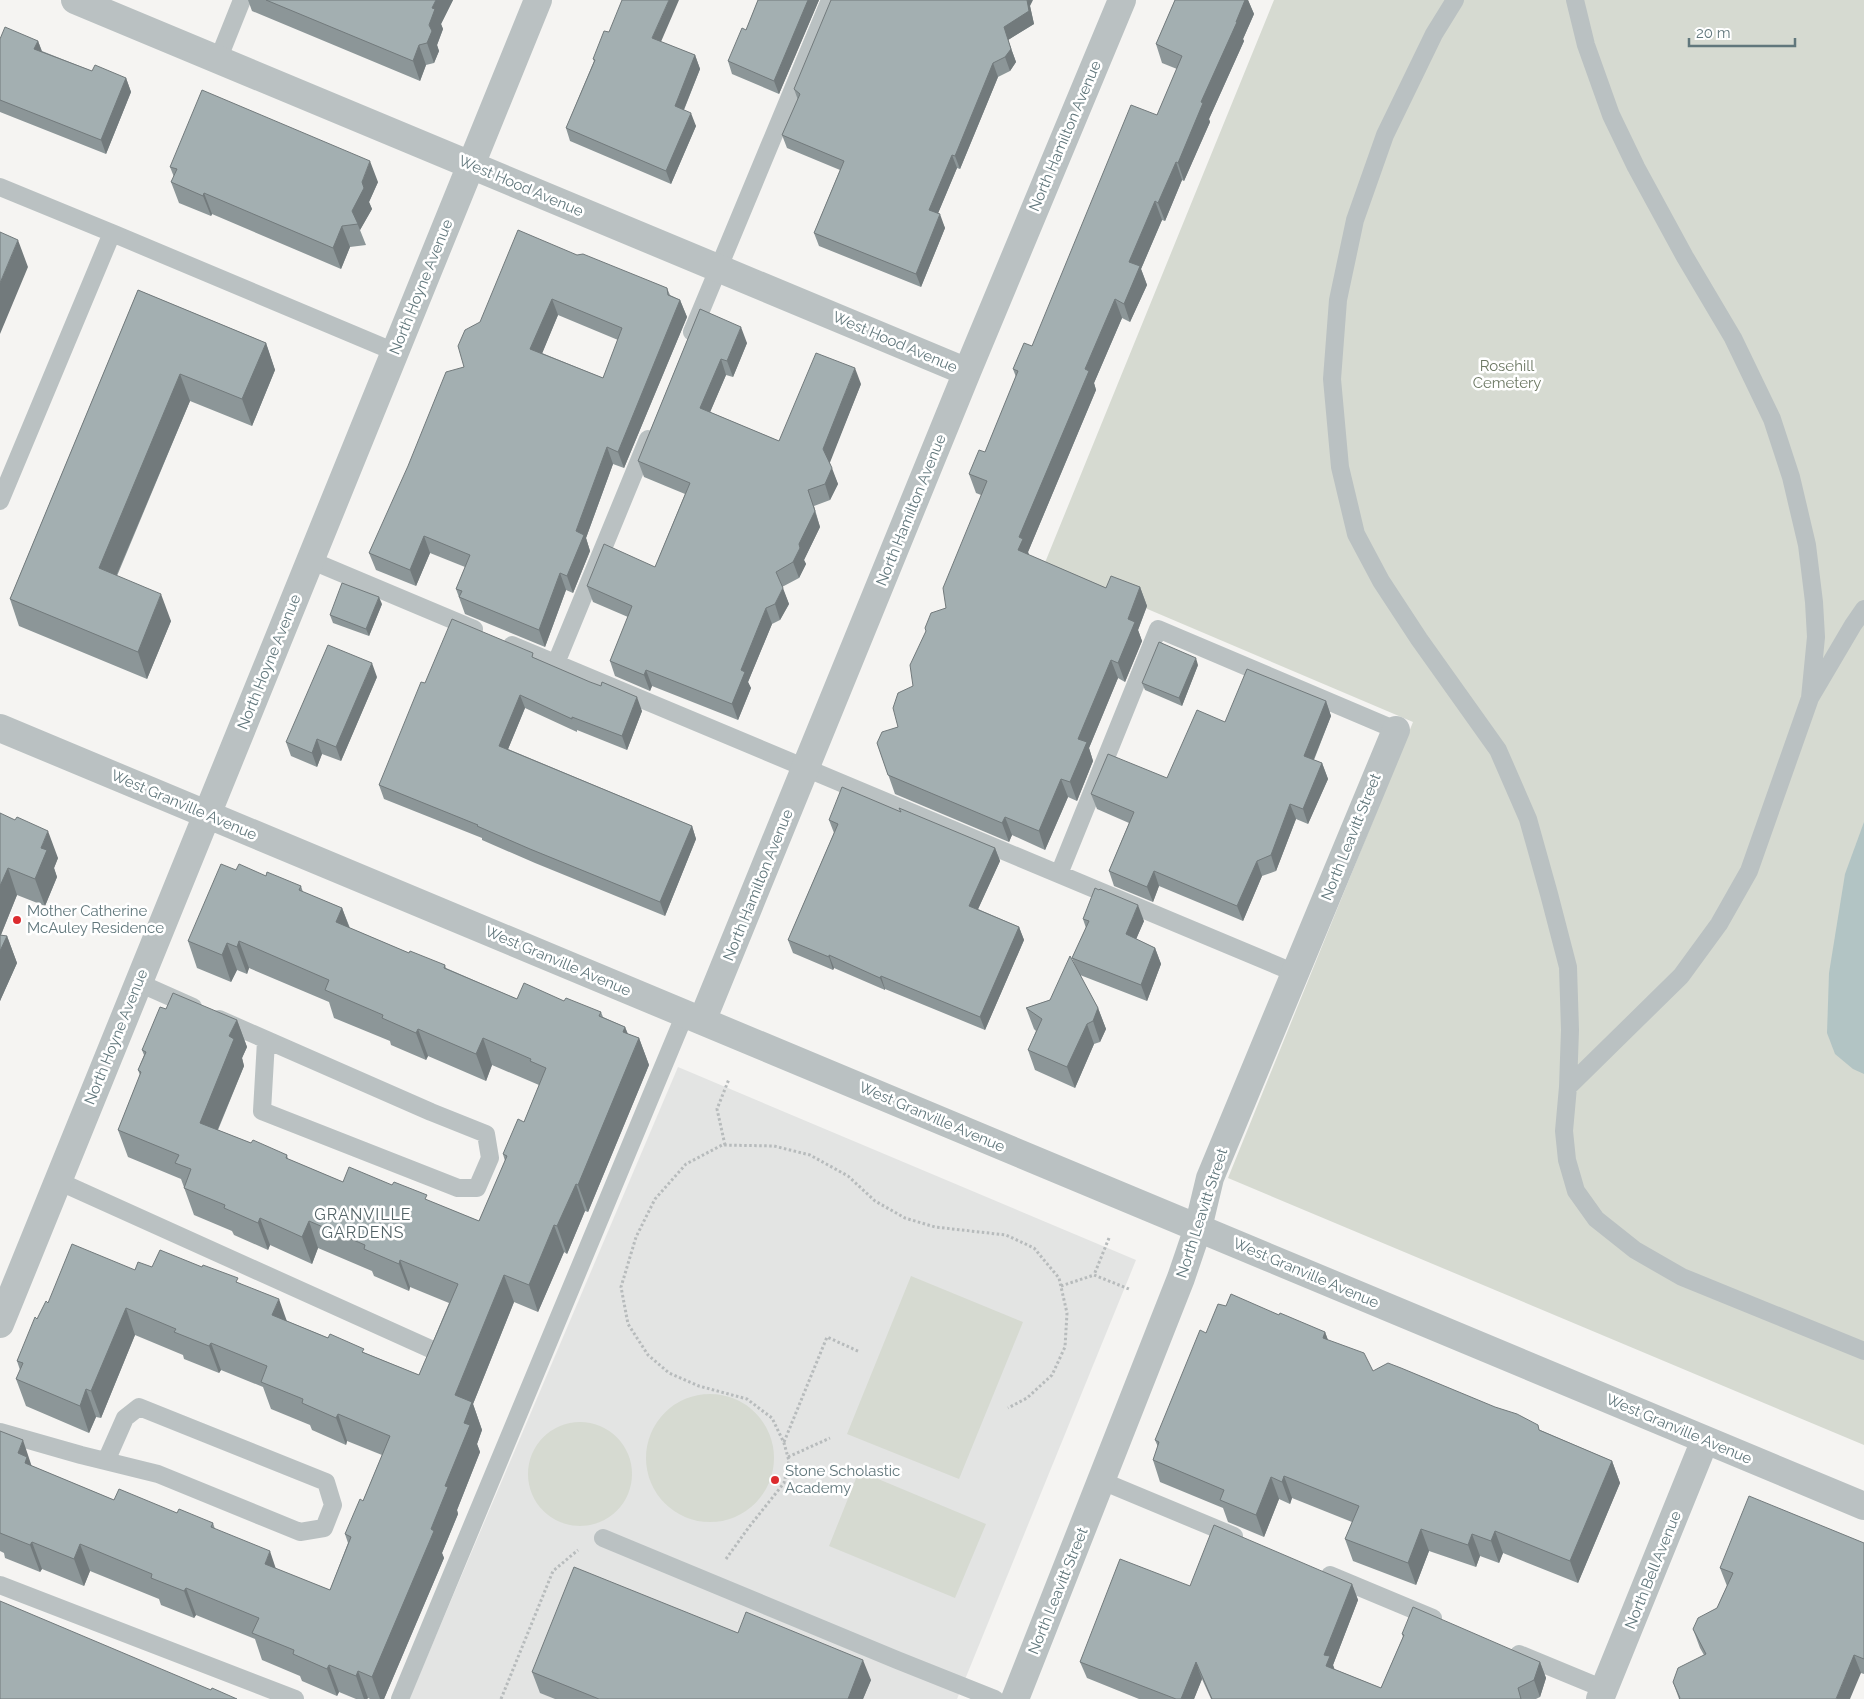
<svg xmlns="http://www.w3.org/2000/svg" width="1864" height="1699" font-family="Raleway,sans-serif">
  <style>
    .built { fill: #e3e4e3 }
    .green { fill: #d6dad1 }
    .water { fill: #b2c4c4 }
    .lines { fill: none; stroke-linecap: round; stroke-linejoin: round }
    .path { stroke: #b7bbbc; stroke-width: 3; stroke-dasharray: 2.5 2.5; stroke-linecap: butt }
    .service { stroke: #bac1c2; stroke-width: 18 }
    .minor { stroke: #bac1c2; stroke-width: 28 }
    .wall { fill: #8c9698; fill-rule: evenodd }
    .shaded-wall { fill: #727a7c }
    .building { fill: #a3afb1; stroke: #727a7c; fill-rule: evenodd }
    .poi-dot { fill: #dc2b2e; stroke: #fff; stroke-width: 2 }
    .labels { text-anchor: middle; stroke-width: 5; stroke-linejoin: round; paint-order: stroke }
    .street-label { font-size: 15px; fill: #61777c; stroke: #fff }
    .park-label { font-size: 15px; fill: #6d7964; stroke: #fff }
    .poi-label { font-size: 15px; fill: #61777c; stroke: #fff; text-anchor: start }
    .neighbourhood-label { font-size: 16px; letter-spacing: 1px; fill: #536367; stroke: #fff }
  </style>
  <rect width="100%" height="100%" fill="#f5f4f2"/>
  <path class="built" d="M678,1067L1136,1260L957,1699H409Z"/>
  <path class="green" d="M1274,0H1864V1445L1228,1178L1413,722L1044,565Z
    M911,1276L1023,1322L959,1479L847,1434Z
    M646 1458a64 64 0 1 1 128 0a64 64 0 1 1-128 0Z
    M528 1474a52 52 0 1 1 104 0a52 52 0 1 1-104 0Z
    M859,1471L986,1524L955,1598L829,1546Z"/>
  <path class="water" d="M1864,822V1074L1853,1069L1835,1054L1827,1033L1829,973L1845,874Z"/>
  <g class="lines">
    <path class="path" d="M725,1145L717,1109L729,1079
      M1109,1238L1094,1275L1129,1289
      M1061,1286L1094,1275
      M784,1442L827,1337L860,1352
      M788,1457L830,1438
      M726,1559L749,1527L784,1483L789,1461L784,1443L772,1418L747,1399L699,1386L669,1373L648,1355L628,1324L621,1287L636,1237L655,1199L686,1164L722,1145L774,1146L810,1155L848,1176L875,1201L905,1218L935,1227L1006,1235L1034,1248L1059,1278L1067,1313L1065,1347L1052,1375L1027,1398L1008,1408
      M501,1699L553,1571L578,1550"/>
    <path class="service" d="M1455,0L1434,34L1385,135L1355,220L1338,300L1332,379L1340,467L1356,534L1381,581L1419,639L1498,750L1528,819L1549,894L1568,967L1570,1030L1568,1087L1564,1131L1567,1160L1576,1191L1596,1219L1635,1250L1682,1277L1864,1351
      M1575,0L1586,45L1611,115L1636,167L1685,257L1733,338L1772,419L1791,477L1807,545L1814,602L1816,637L1810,698
      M218,60L242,0
      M0,187L112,233
      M692,332L830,0
      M0,501L112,233L395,352
      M310,560L474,629
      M512,645L1295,973
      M556,663L648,439
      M1059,874L1158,629L1396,730
      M139,983L193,1007
      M219,1019L431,1112L486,1134L490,1158L477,1188H458L262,1111L266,1041
      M1568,1087L1681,976L1719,924L1749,871L1810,698L1853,625L1864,609
      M58,1181L435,1351
      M0,1432L81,1455L158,1474L300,1532L324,1528L333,1505L326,1482L139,1407L125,1418L106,1461
      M1102,1481L1234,1536
      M603,1538L897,1660L995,1699
      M1330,1575L1433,1618
      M0,1585L295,1699
      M1519,1654L1604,1689
      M400,1699L685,1014"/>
    <path class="minor" d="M75,0L967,372
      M0,728L1864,1506
      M702,1021L967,372L1122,0
      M0,1324L538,0
      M1015,1699L1181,1278L1198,1228L1210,1178L1396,730
      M1600,1699L1705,1440"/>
  </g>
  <path class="wall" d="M248,0H453L441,24L443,29L437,45L439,51L434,63L426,65L420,81L252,11Z
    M758,0H819L779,94L732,74L728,61L746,30Z
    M1175,0H1248L1254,14L1243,39L1244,41L1209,119L1210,122L1184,181L1182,180L1165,221L1162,220L1141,269L1147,285L1130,322L1122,318L1094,383L1096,390L1028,552L1029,555L1106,588L1140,587L1147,606L1138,630L1142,641L1125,682L1118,678L1089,748L1093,761L1077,801L1068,797L1045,850L1012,835L1009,842L895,794L877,743L898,727L913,686L926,631L946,608L981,495L976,493L969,474L985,452L1016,377L1013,369L1032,346L1157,115L1177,69L1162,63L1156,44Z
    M1030,6L1034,24L1008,40L1016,62L1010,71L998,77L960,169L957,168L938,213L945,228L921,287L819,246L814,233L840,170L787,148L782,135L798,100L794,89Z
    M609,32L661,42L695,55L700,69L684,110L696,126L671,184L570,141L566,128L594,61L593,59Z
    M0,39L38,41L42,51L92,71L126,78L131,92L106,154L0,112Z
    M170,167L378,182L369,202L372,209L360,230L366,245L350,247L341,269L212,214L211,216L179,203L171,182L174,177Z
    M577,255L667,288L670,295L680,300L687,317L624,468L613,464L586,538L590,551L573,593L566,590L545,647L465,614L456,589L465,567L430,553L416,586L376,570L369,553L464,367L480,322ZM558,315L618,340L603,378L542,353Z
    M138,290L266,343L275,370L252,426L190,401L117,576L171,621L147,679L19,626L10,599Z
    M700,309L747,343L733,377L726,375L710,412L779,441L861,384L829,463L838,484L830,500L814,506L820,527L804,560L806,564L799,578L782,587L789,604L780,620L772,624L748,682L751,688L738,720L652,686L650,691L615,676L610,661L628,617L593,602L587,586L655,567L685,494L644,477L638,461Z
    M382,604L369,636L333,623L330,615Z
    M535,658L642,711L627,750L577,730V732L525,708L508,749L692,826L696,839L665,916L535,863L482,840V838L384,799L379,785L425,683Z
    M1198,665L1182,706L1145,690L1142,683Z
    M377,677L341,761L322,754L317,767L291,756L286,742Z
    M1326,701L1331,716L1314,760L1322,763L1328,779L1308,824L1296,819L1276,871L1262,876L1243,921L1159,886L1153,902L1114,886L1109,871L1129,823L1097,809L1091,794L1167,778L1225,722Z
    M901,812L995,848L1000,861L978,909L1019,927L1024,940L985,1030L885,989V990L834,968L833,970L793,953L788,940L834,833L829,820Z
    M0,813L58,858L54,868L57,877L45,906L17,895L1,935L7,936L17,963L0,1001Z
    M236,870L266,876L301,886L303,892L342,908L350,928L409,953L445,965L446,968L517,999L564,1001L601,1012L603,1017L625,1027L628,1034L639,1038L649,1065L588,1212L585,1211L567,1254L564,1252L538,1312L514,1302L473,1404L482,1430L477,1444L480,1452L457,1510L458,1514L442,1553L444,1558L384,1699H370L368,1698L367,1699H356L339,1692L337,1696L302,1681L300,1676L262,1660L255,1639L196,1615L194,1618L161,1605L159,1599L90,1571L84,1586L42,1569L40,1572L5,1558L4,1553L0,1551V1431L32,1466L114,1500L177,1513L213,1523L215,1529L276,1569L330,1590L348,1543L345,1534L363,1501L382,1455L347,1441L346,1445L312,1430L310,1425L271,1409L263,1387L221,1370L219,1373L184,1359L183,1355L135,1335L101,1418L96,1417L89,1433L26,1406L16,1379L20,1370L17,1361L37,1319L48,1303L135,1270L152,1267L240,1283L287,1321L419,1375L449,1303L410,1287L409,1291L374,1276L372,1271L318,1248L312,1264L270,1245L268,1250L234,1235L232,1231L194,1215L181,1179L128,1157L118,1130L140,1075L138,1070L144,1055L142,1050L166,1009L237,1020L247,1047L242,1058L244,1066L218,1130L251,1143L287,1155L288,1159L343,1182L429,1201L479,1221L505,1161L503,1154L524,1122L539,1085L492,1065L486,1081L428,1056L426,1060L391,1045L390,1041L334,1018L329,1002L249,968L247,974L237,970L231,982L197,968L188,941Z
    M1083,919L1144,921L1136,939L1155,948L1161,964L1147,1001L1080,975L1098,1008L1106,1029L1100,1042L1094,1044L1075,1088L1035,1070L1028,1050L1036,1031L1034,1029L1026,1008L1050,1000L1076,968L1072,958L1086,928Z
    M1226,1306L1279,1315L1325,1332L1328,1340L1373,1371L1540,1430L1612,1461L1620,1483L1578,1583L1503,1553L1499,1563L1480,1556L1476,1567L1429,1551L1416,1585L1353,1561L1345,1539L1352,1522L1292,1498L1290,1504L1279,1499L1264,1537L1228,1522L1223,1508L1160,1482L1153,1460L1158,1447L1155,1440L1206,1333Z
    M1864,1543V1674L1861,1673L1679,1699L1673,1682L1704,1655L1700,1648L1693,1629L1717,1608L1727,1586L1720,1568Z
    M1352,1584L1358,1600L1333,1665L1334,1669L1381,1688L1403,1637L1402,1634L1540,1662L1546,1678L1540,1697L1536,1699H1211L1202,1679L1194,1699H1139L1087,1678L1080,1662L1190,1586Z
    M738,1633L871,1680L863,1699H555L540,1693L532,1672Z"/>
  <path class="shaded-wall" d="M436,0H453L441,24L443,29L437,45L439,51L434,63L427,43L432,8Z
    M669,0H679L657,51L652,38Z
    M808,0H819L779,94L774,81Z
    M1027,0H1033L1030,6L1034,24L1008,40L1016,62L1010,71L1005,57L1004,27Z
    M1245,0H1248L1254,14L1243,39L1244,41L1209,119L1210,122L1184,181L1178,163L1201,102Z
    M38,41L43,55L34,49Z
    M419,45L426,65L420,81L413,61Z
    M695,55L700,69L680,119L675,106Z
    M993,63L998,77L960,169L955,156Z
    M126,78L131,92L106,154L101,140Z
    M691,113L696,126L671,184L666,171Z
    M952,155L957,168L934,223L929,210Z
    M370,161L378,182L369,202L372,209L360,230L352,211L362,182Z
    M1176,162L1182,180L1165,221L1158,203Z
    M204,193L212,214L211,216L203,196Z
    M1155,201L1162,220L1141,269L1147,285L1130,322L1124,304L1129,262Z
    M940,214L945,228L921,287L916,274Z
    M342,226L350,247L341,269L333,248Z
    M18,240L28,267L0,334V283Z
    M552,299L558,315L537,366L530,349Z
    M1115,299L1122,318L1094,383L1096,390L1028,552L1030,557L1018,550L1019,537L1085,369Z
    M680,300L687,317L624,468L618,452Z
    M741,327L747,343L733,377L727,361Z
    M266,343L275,370L252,426L242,399Z
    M721,359L726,375L705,424L700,408Z
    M855,368L861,384L829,465L823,449Z
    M180,374L190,401L108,595L99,568Z
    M607,447L613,464L586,538L590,551L573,593L567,576L576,531Z
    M832,468L838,484L830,500L825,484Z
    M808,490L820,527L804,560L806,564L799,578L793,562L799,544Z
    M424,536L430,553L416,586L410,570Z
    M560,573L566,590L545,647L539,630Z
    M1140,587L1147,606L1138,630L1142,641L1125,682L1118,663L1128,619Z
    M783,588L789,604L780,620L775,604Z
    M161,594L171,621L147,679L138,652Z
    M379,597L382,604L369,636L366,629Z
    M766,608L772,624L748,682L751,688L738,720L732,704L741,670Z
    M1196,658L1198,665L1182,706L1179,698Z
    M1111,660L1118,678L1089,748L1093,761L1077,801L1070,782L1078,739Z
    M372,663L377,677L341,761L336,747Z
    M646,670L652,686L650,691L644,675Z
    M520,695L525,708L504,759L499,746Z
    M637,697L642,711L627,750L622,736Z
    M1326,701L1331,716L1309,771L1304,756Z
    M317,739L322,754L317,767L312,753Z
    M1322,763L1328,779L1308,824L1303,809Z
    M1061,779L1068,797L1045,850L1039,831Z
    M1290,804L1296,819L1276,871L1271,855Z
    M1005,817L1012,835L1009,842L1002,823Z
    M692,826L696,839L665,916L660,902Z
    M48,831L58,858L54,868L57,877L45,906L35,879L41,848Z
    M995,848L1000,861L974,918L969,906Z
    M1257,861L1262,876L1243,921L1237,906Z
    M8,868L17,895L0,937V886Z
    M1154,871L1159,886L1153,902L1147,887Z
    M1138,905L1144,921L1131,951L1126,934Z
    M342,908L352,935L336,922Z
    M1019,927L1024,940L985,1030L980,1017Z
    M7,936L17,963L0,1001V951Z
    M239,941L249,968L247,974L237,947Z
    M227,943L237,970L231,982L222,955Z
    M1155,948L1161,964L1147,1001L1141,985Z
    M829,955L834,968L833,970L829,957Z
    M881,976L885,989V990L880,978Z
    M1098,1008L1106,1029L1100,1042L1093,1021Z
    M237,1020L247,1047L242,1058L244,1066L209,1150L200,1123L229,1036Z
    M1087,1024L1094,1044L1075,1088L1067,1067Z
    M625,1027L634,1051L639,1038L649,1065L588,1212L578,1185L623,1032Z
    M418,1029L428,1056L426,1060L416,1033Z
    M483,1038L492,1065L486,1081L476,1054Z
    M576,1184L585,1211L567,1254L557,1226Z
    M260,1218L270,1245L268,1250L258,1223Z
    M309,1221L318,1248L312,1264L302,1237Z
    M554,1225L564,1252L538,1312L529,1285Z
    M400,1260L410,1287L409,1291L399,1264Z
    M504,1275L514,1302L473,1404L482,1430L477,1444L480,1452L457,1510L458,1514L442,1553L444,1558L384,1699H380L372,1677L431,1529L445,1486L455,1395Z
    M279,1299L289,1327L272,1315Z
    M126,1308L135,1335L101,1418L91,1391Z
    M1325,1332L1333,1354L1323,1338Z
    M211,1343L221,1370L219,1373L209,1346Z
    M86,1389L96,1417L89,1433L80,1406Z
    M338,1414L347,1441L346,1445L336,1418Z
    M23,1440L32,1467L31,1470L18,1453Z
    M1612,1461L1620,1483L1578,1583L1570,1561Z
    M1284,1476L1292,1498L1290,1504L1282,1482Z
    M1271,1477L1279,1499L1264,1537L1256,1515Z
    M1421,1529L1429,1551L1416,1585L1408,1563Z
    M1495,1531L1503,1553L1499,1563L1491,1541Z
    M1472,1534L1480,1556L1476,1567L1468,1545Z
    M32,1542L42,1569L40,1572L30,1545Z
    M80,1544L90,1571L84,1586L74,1559Z
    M270,1551L279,1578L265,1564Z
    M1352,1584L1358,1600L1333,1665L1336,1673L1326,1666L1324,1655Z
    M186,1588L196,1615L194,1618L184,1591Z
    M1854,1655L1861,1673L1850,1699H1836Z
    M863,1660L871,1680L863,1699H848Z
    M1196,1662L1202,1679L1194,1699H1181Z
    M1540,1662L1546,1678L1540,1697L1534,1680Z
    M329,1665L339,1692L337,1696L327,1669Z
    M358,1671L368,1698L367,1699H364L356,1676Z"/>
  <path class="building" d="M266,0H436L432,8L435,9L429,25L432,31L427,43L419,45L413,61Z
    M622,0H669L652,38L695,55L675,106L691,113L666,171L566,128L595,60L593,59L604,31L609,32Z
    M758,0H808L774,81L728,61L742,28L746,30Z
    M831,0H1027L1029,11L1004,27L1011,49L1005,57L993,63L955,156L952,155L929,210L940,214L916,274L814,233L844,161L782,135L800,94L794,89Z
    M1175,0H1245L1236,22H1237L1201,102L1203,103L1178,163L1176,162L1158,203L1155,201L1129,262L1140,266L1124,304L1115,299L1085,369L1089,371L1019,537L1023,539L1018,550L1106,588L1111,576L1140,587L1128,619L1135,622L1118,663L1111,660L1078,739L1087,742L1070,782L1061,779L1039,831L1005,817L1002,823L888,775L877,743L882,732L898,727L893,708L898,693L913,686L910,665L926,631L925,628L931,613L946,608L943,588L987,481L969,474L979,450L985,452L1018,371L1013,369L1024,343L1032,346L1131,105L1157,115L1182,56L1156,44Z
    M5,27L38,41L34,49L92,71L95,65L126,78L101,140L0,100V39Z
    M202,90L370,161L362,182L364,188L352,211L358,224L342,226L333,248L204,193L203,196L171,182L177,169L170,167Z
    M518,230L577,255L583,254L667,288L668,295L680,300L618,452L607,447L576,531L584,535L567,576L560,573L539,630L459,597L462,591L456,589L470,555L424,536L410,570L369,553L408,466L446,372L464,367L458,346L465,330L480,322ZM552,299L622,328L603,378L530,349Z
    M0,232L18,240L0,283Z
    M138,290L266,343L242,399L180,374L99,568L161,594L138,652L10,599Z
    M700,309L741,327L727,361L721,359L700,408L779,441L816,353L855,368L823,449L832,468L825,484L808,490L815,511L799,544L800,548L793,562L776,572L783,588L775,604L766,608L741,670L745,672L732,704L646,670L644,675L610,661L632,606L587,586L604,544L655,567L690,483L638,461Z
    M342,583L379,597L366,629L330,615Z
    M452,619L533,653L532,657L590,682L601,686L602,682L637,697L622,736L572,717V719L520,695L499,746L692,826L660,902L530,849L477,826L478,825L379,785L421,682L425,683Z
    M1159,642L1196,658L1179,698L1142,683Z
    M328,645L372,663L336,747L317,739L312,753L286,742Z
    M1247,669L1326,701L1304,756L1322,763L1303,809L1290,804L1271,855L1257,861L1237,906L1154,871L1147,887L1109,871L1134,812L1091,794L1108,754L1167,778L1197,710L1225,722Z
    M842,787L901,812L899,808L995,848L969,906L1019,927L980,1017L881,976L880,978L829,955V957L788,940L838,824L829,820Z
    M0,813L15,820L17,817L48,831L41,848L47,850L35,879L8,868L0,886Z
    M221,864L236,870L239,864L266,876L267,872L301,886L299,890L342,908L336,922L409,953L410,951L445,965L444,968L517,999L524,983L564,1001L566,998L601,1012L599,1016L625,1027L623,1032L639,1038L578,1185L576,1184L557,1226L554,1225L529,1285L504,1275L455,1395L472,1402L464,1423L470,1425L445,1486L448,1487L431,1529L434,1531L372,1677L358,1671L356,1676L329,1665L327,1669L293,1654L294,1650L252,1633L259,1618L186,1588L184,1591L151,1578L152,1574L80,1544L74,1559L32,1542L30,1545L0,1533V1431L23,1440L18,1453L27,1457L25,1463L114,1500L119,1489L177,1513L179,1509L213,1523L211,1527L270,1551L265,1564L330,1590L351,1537L345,1534L360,1499L363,1501L390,1436L338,1414L336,1418L302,1403L303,1399L261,1382L267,1366L211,1343L209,1346L174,1332L176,1329L126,1308L91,1391L86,1389L80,1406L16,1379L23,1363L17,1361L35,1317L37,1319L46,1301L48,1303L72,1244L135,1270L138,1262L152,1267L160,1250L202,1267L203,1265L238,1278L236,1282L279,1299L272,1315L328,1338L330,1334L364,1349L362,1352L419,1375L458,1284L400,1260L399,1264L364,1249L365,1245L309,1221L302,1237L260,1218L258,1223L224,1208L225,1205L184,1188L191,1169L175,1163L179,1155L118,1130L141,1072L138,1070L146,1052L142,1050L160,1007L166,1009L173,993L237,1020L229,1036L234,1039L200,1123L251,1143L253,1140L287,1155L286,1158L343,1182L349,1167L392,1185L394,1182L427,1195L425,1199L479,1221L507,1156L503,1154L518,1119L524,1122L546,1068L530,1061L531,1059L483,1038L476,1054L418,1029L416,1033L382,1018L383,1015L325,990L329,980L239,941L237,947L227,943L222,955L188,941Z
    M1095,888L1099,890L1100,889L1138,905L1126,934L1155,948L1141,985L1072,958L1089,921L1083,919Z
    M0,935L7,936L0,951Z
    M1070,956L1098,1008L1093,1021L1087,1024L1067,1067L1028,1050L1042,1019L1026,1008L1050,1000Z
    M1231,1294L1279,1315L1280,1313L1325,1332L1323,1338L1364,1353L1373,1371L1388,1363L1401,1368L1495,1407L1517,1414L1538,1425L1539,1430L1612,1461L1570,1561L1495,1531L1491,1541L1472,1534L1468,1545L1421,1529L1408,1563L1345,1539L1359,1506L1284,1476L1282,1482L1271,1477L1256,1515L1220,1500L1224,1490L1153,1460L1159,1442L1155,1440L1200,1330L1206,1333L1218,1304L1226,1306Z
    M1749,1496L1864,1543V1659L1854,1655L1836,1699H1679L1680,1698L1673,1682L1678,1668L1706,1654L1693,1629L1698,1618L1717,1608L1733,1573L1720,1568Z
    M1214,1525L1352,1584L1324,1655L1330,1656L1326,1666L1381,1688L1404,1635L1402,1634L1413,1607L1540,1662L1534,1680L1518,1688L1521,1699H1212L1196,1662L1181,1699H1176L1080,1662L1120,1559L1190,1586Z
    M574,1567L738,1633L746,1612L863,1660L848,1699H599L532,1672Z
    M0,1601L211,1690L212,1688L237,1699H0Z"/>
  <g class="poi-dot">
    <circle cx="17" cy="920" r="5"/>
    <circle cx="775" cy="1480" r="5"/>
  </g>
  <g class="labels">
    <g class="street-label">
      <text transform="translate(1065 136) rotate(-67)" y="5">North Hamilton Avenue</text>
      <text transform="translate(521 186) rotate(23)" y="5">West Hood Avenue</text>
      <text transform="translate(421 287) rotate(-68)" y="5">North Hoyne Avenue</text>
      <text transform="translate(895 342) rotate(23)" y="5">West Hood Avenue</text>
      <text transform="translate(911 510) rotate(-68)" y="5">North Hamilton Avenue</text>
      <text transform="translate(269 662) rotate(-68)" y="5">North Hoyne Avenue</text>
      <text transform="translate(184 805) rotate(23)" y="5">West Granville Avenue</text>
      <text transform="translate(1351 837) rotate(-68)" y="5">North Leavitt Street</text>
      <text transform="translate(758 885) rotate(-68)" y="5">North Hamilton Avenue</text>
      <text transform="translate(558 961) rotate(23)" y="5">West Granville Avenue</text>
      <text transform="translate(116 1037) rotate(-68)" y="5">North Hoyne Avenue</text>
      <text transform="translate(932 1117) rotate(23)" y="5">West Granville Avenue</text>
      <text transform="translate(1202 1213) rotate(-72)" y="5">North Leavitt Street</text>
      <text transform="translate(1306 1273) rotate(23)" y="5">West Granville Avenue</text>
      <text transform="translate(1679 1429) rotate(23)" y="5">West Granville Avenue</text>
      <text transform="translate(1653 1570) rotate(-68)" y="5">North Bell Avenue</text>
      <text transform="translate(1058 1591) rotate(-68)" y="5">North Leavitt Street</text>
    </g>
    <g class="park-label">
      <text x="1507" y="371">Rosehill<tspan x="1507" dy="17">Cemetery</tspan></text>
    </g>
    <g class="poi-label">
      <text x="27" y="916">Mother Catherine<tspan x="27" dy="17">McAuley Residence</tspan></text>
      <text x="785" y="1476">Stone Scholastic<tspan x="785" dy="17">Academy</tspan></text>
    </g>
    <g class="neighbourhood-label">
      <text x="363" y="1220">GRANVILLE<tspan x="363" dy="18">GARDENS</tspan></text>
    </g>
  </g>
  <path d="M1689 38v8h106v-8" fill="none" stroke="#61777c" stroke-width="2.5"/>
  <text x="1696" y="38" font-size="15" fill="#61777c" stroke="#ffffff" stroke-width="4" paint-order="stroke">20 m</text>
</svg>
